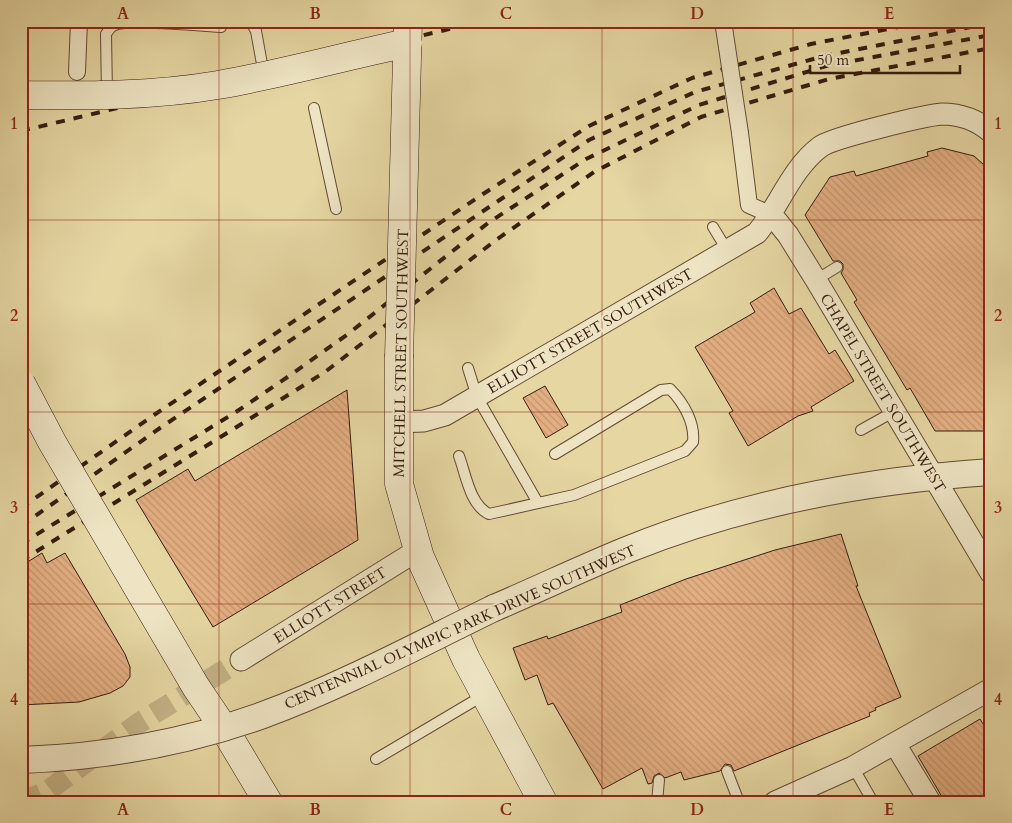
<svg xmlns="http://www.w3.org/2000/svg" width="1012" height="823" font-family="Cardo,serif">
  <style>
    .building { fill: url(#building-back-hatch); stroke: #361c0f }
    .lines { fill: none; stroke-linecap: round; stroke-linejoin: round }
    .minor-tunnel { stroke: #c2b185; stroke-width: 21; stroke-dasharray: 21 11; stroke-linecap: butt }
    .service-casing { stroke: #624a34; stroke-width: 12 }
    .pedestrian-casing { stroke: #624a34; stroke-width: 18 }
    .minor-casing { stroke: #624a34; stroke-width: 23 }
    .tertiary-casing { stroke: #624a34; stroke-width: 28 }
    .secondary-casing { stroke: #361c0f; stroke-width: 29 }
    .service { stroke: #eee4c3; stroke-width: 10 }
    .pedestrian { stroke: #eee4c3; stroke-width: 16 }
    .minor { stroke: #eee4c3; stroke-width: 21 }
    .tertiary { stroke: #eee4c3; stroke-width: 26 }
    .secondary { stroke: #eee4c3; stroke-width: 28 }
    .rail { stroke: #361c0f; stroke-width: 4; stroke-dasharray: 9 9; stroke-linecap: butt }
    .pedestrian-bridge-casing { stroke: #624a34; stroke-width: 18; stroke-linecap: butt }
    .tertiary-bridge-casing { stroke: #624a34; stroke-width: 28; stroke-linecap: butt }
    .secondary-bridge-casing { stroke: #361c0f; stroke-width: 29; stroke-linecap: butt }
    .pedestrian-bridge { stroke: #eee4c3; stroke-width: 16 }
    .tertiary-bridge { stroke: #eee4c3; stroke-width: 26 }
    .secondary-bridge { stroke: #eee4c3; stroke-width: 28 }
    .grid { fill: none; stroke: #8f2418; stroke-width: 1; stroke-opacity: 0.55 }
    .labels { text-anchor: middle; stroke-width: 4; stroke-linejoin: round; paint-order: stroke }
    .street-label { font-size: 15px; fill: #361c0f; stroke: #eee4c3 }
    .neatline { fill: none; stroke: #8f2418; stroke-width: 2 }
    .grid-label { font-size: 16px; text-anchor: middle; font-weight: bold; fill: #8f2418 }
  </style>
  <defs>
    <pattern id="building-back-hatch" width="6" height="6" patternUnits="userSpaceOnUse" patternTransform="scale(1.25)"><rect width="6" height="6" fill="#e3ae82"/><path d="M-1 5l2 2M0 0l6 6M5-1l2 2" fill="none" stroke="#c3956f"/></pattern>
  </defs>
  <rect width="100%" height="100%" fill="#e5d6a2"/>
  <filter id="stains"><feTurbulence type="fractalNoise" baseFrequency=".004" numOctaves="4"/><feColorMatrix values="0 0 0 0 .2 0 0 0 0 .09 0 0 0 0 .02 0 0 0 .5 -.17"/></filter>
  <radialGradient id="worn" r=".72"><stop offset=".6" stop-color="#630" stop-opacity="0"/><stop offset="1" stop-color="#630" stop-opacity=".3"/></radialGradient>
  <path class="building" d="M942,148L974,156L991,171V431H935L910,388L907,390L854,302L857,300L841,273L843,270V264L840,261H833L805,215L830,177L854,171L856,176L928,156L927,152Z
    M774,288L789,314L801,308L829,354L835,350L854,381L811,407L813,411L798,416L748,446L729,413L733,411L695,347L755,312L750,303Z
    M545,386L568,425L546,438L523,398Z
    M347,390L358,540L213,627L136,500L188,469L195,481Z
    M841,534L858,586H856L901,697L875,708L876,710L869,713L870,716L734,771L731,765L725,764L720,771L684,780L681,772L665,778L659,773L654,776L652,783L648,784L642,768L603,789L553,703L548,705L537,675L525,680L513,648L547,636L548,639L622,612L620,605L686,579L775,550Z
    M42,553L47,563L65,553L125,654L130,667V677L123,686L110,693L79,702L21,705V566Z
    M980,719L991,737V802H945L918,756Z"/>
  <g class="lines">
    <path class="minor-tunnel" d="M21,802L46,792L139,723L241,660"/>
    <defs>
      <path id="service" d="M250,21L256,31L264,75
        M107,94L106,34C110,28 111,26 118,24C141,19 195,26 221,27
        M314,108L336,209
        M713,227L727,250
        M816,280L837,267
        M468,368L477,397L538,503
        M21,425L37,415
        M861,430L895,411
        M459,456C466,475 470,505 489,514L574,495L685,451L693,442C695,423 684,403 670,389L661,390L555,454
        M376,759L484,695
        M853,767L873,802
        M727,771L739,802
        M657,802L659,780"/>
      <path id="pedestrian" d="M77,72L79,21
        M740,133L749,205L772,215"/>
      <path id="minor" d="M772,215L788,235L816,280L991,573
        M397,422L424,421L445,415L757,233C779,206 792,168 820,147C831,138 926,115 942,114C960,114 977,120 991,132
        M241,660L418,550
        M895,744L930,802
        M775,802L853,767L991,689"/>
      <path id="tertiary" d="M494,608C539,589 584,567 629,549C743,503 869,480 991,472"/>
      <path id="secondary" d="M399,357V484L420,557L466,659L543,802
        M223,727L268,802"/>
    </defs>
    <use href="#service" class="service-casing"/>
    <use href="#pedestrian" class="pedestrian-casing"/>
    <use href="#minor" class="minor-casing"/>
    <use href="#tertiary" class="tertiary-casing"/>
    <use href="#secondary" class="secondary-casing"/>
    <use href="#service" class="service"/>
    <use href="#pedestrian" class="pedestrian"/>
    <use href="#minor" class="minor"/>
    <use href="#tertiary" class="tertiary"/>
    <use href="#secondary" class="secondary"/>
    <path class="rail" d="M21,131L483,21
      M21,508L154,415L483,194L589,126L692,78L811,44L929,21
      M21,526L160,428L589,140L695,92L824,56L991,23
      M21,544L236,412L289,376L348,334L488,223L586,159L699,105L826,66L991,35
      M21,561L325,372L496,240L594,172L701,117L829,79L991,48"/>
    <defs>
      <path id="pedestrian-bridge" d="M723,21L740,133"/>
      <path id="tertiary-bridge" d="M21,760C103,757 185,743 263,715C342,686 418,645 494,608"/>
      <path id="secondary-bridge" d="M21,95C87,96 153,96 218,85C282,74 345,56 408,43
        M399,357L408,21
        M21,383L52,442L196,687L223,727"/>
    </defs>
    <use href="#pedestrian-bridge" class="pedestrian-bridge-casing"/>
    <use href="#tertiary-bridge" class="tertiary-bridge-casing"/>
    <use href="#secondary-bridge" class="secondary-bridge-casing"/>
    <use href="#pedestrian-bridge" class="pedestrian-bridge"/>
    <use href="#tertiary-bridge" class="tertiary-bridge"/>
    <use href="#secondary-bridge" class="secondary-bridge"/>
  </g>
  <path class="grid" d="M219,21V802M410,21V802M602,21V802M793,21V802M21,220H991M21,412H991M21,604H991"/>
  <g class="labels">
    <g class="street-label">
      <text transform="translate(590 331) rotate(-30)" y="5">ELLIOTT STREET SOUTHWEST</text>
      <text transform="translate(401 353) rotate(-89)" y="5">MITCHELL STREET SOUTHWEST</text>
      <text transform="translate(883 393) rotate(59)" y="5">CHAPEL STREET SOUTHWEST</text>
      <text transform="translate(330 605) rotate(-32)" y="5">ELLIOTT STREET</text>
      <text transform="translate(460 627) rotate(-24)" y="5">CENTENNIAL OLYMPIC PARK DRIVE SOUTHWEST</text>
    </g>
  </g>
  <rect width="1012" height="823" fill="none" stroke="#e5d6a2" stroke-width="55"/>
  <path d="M810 65v8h150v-8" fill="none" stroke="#361c0f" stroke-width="2.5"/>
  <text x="817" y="65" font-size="15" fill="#361c0f" stroke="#eee4c3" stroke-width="4" paint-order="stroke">50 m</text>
  <rect x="28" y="28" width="956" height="768" class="neatline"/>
  <g class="grid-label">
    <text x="123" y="19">A</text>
    <text x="315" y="19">B</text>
    <text x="506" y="19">C</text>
    <text x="697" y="19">D</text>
    <text x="889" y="19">E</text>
    <text x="14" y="129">1</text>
    <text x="998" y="129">1</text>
    <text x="14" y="321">2</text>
    <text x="998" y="321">2</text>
    <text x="14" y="513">3</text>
    <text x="998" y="513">3</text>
    <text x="14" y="705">4</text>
    <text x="998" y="705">4</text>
    <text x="123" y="815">A</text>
    <text x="315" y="815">B</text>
    <text x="506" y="815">C</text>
    <text x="697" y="815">D</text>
    <text x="889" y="815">E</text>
  </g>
  <rect width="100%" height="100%" filter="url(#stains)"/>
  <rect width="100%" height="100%" fill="url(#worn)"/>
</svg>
